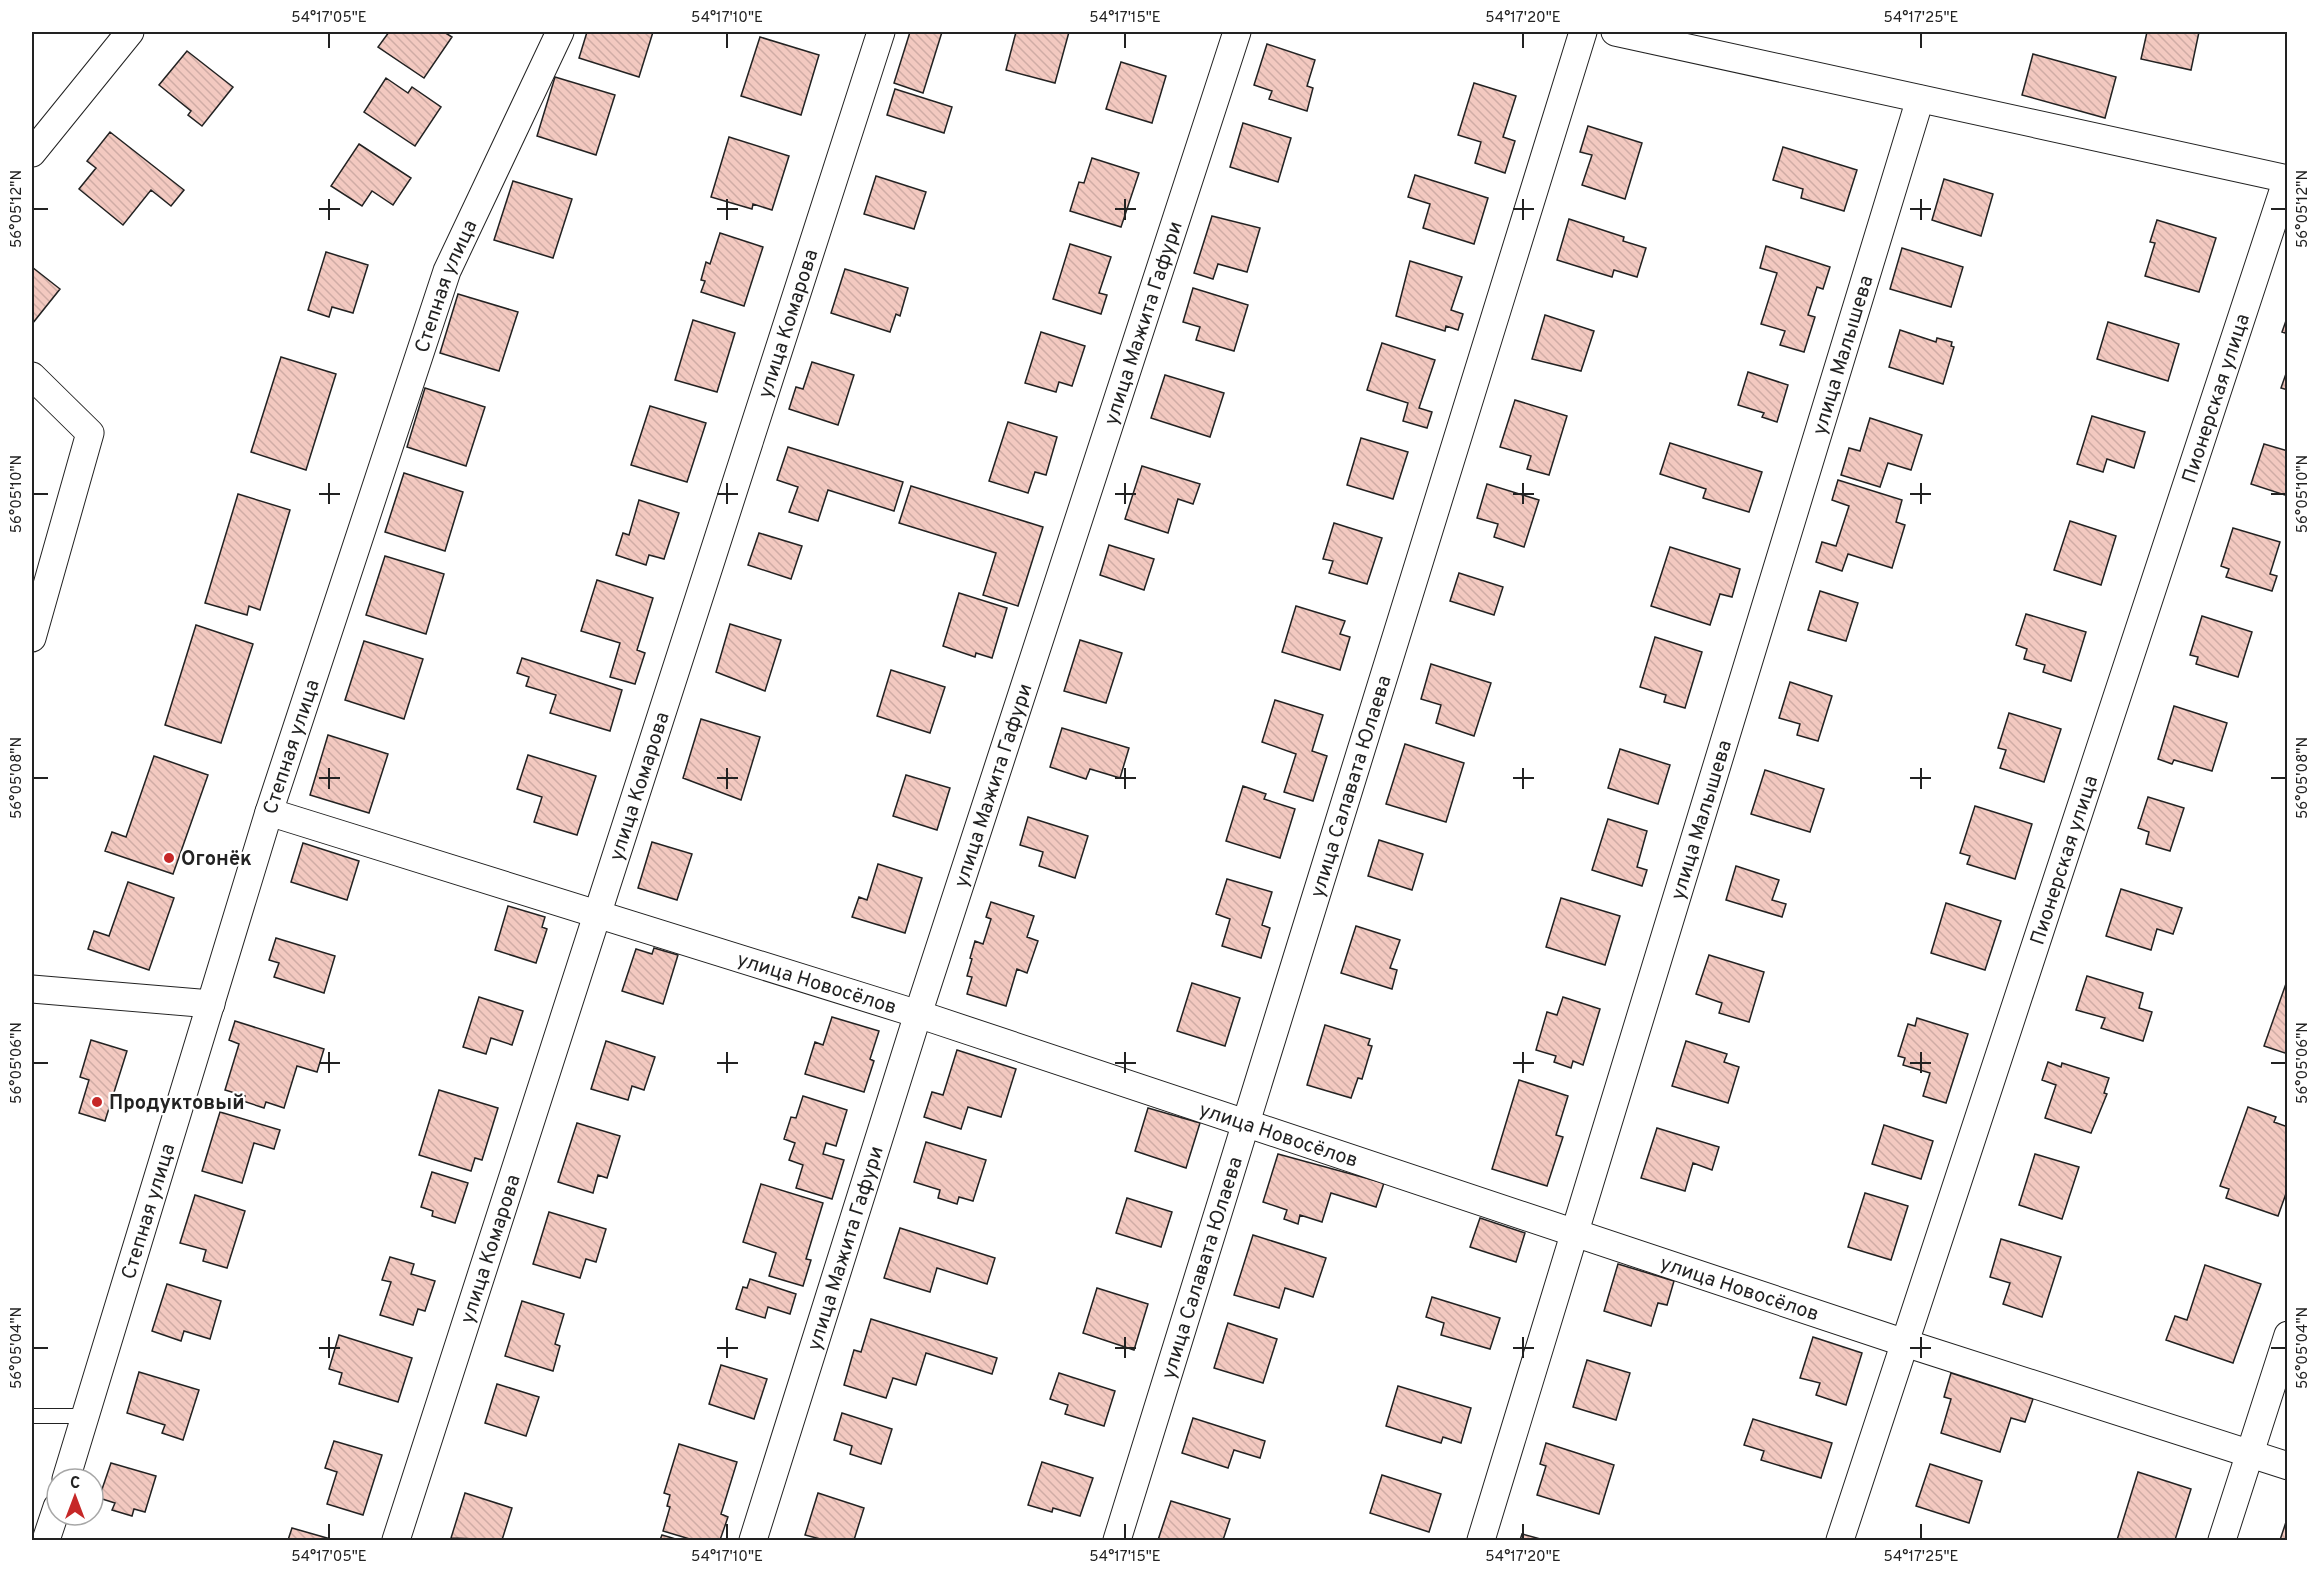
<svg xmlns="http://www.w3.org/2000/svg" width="2319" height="1572" font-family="Overpass,sans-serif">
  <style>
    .building { fill: url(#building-back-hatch); stroke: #222; stroke-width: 1.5 }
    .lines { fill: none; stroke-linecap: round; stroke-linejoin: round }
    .lane-casing { stroke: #222; stroke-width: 16 }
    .street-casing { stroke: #222; stroke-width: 29 }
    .lane { stroke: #fff; stroke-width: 14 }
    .street { stroke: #fff; stroke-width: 27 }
    .ticks { fill: none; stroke: #222; stroke-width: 2 }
    .poi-dot { fill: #c62828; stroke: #fff; stroke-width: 2 }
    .labels { text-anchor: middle; stroke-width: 4.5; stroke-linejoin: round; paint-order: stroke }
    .street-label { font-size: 20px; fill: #222; stroke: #fff }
    .poi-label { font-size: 20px; font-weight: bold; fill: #222; stroke: #fff; text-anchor: start }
    .neatline { fill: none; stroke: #222; stroke-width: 2 }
    .ticks-label { font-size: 15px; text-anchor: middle; fill: #222 }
  </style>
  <defs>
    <pattern id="building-back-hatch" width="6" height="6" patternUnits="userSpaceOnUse" patternTransform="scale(1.5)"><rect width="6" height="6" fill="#f3c9c0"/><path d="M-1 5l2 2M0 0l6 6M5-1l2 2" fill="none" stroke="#d0aca5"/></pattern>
  </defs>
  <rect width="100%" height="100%" fill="#fff"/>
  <path class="building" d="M389,32H444L452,37L424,78L378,47Z
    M587,32H653L639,77L579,58Z
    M910,32H942L923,93L894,83Z
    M1016,32H1069L1055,83L1006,70Z
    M2147,32H2199L2191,70L2141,59Z
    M760,37L819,55L801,115L741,96Z
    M1267,44L1315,60L1307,86L1313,88L1307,111L1269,99L1272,91L1254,85Z
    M187,51L233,87L202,126L188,115L191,111L159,85Z
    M2033,54L2116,77L2105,118L2022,95Z
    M1121,62L1166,76L1152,123L1106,109Z
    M555,77L615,95L596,155L537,136Z
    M386,78L408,93L412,87L441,107L415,146L364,112Z
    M1474,83L1516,96L1503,137L1515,141L1505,173L1475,163L1481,142L1458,135Z
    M895,89L952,107L944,133L887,115Z
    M1243,123L1291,138L1278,182L1230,167Z
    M1588,126L1642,143L1625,199L1582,185L1592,155L1580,152Z
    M110,132L184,190L171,206L151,190L123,225L79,189L96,168L87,161Z
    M729,137L789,156L772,210L753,204L752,209L711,197Z
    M359,144L411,178L393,205L372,191L362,206L331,186Z
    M1783,147L1857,170L1844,211L1801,198L1803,189L1773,180Z
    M1092,158L1139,173L1121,227L1070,211L1079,182L1084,183Z
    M1415,175L1488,198L1474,244L1423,228L1430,204L1408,197Z
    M876,176L926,192L914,229L864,214Z
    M1944,179L1993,194L1981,236L1932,220Z
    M513,181L572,199L553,258L494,240Z
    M1212,216L1260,228L1247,272L1218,264L1213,279L1194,273Z
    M1569,219L1624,237L1623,241L1646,248L1637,277L1614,270L1612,277L1557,260Z
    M2157,220L2216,238L2199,292L2145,276L2155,243L2150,242Z
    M720,233L763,247L744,306L701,292L705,281L701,280L706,262L710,264Z
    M1070,244L1111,257L1099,293L1107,295L1101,314L1053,299Z
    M1766,246L1830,267L1823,289L1817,287L1808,315L1815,317L1804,352L1780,345L1785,331L1761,324L1777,273L1760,268Z
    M1902,248L1963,267L1951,307L1890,289Z
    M326,252L368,265L353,313L332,307L329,317L308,310Z
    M1410,261L1462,277L1451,310L1463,314L1458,330L1446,326L1445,331L1396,316Z
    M32,267L60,289L32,324Z
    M845,269L908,288L900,316L896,314L890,332L831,313Z
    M1193,288L1248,305L1234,351L1196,340L1200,327L1183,322Z
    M458,294L518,312L499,371L440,353Z
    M1545,315L1594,331L1581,371L1532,359Z
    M2288,315V334L2282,332Z
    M693,320L735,333L717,392L675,380Z
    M2108,322L2179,344L2168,381L2097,359Z
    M1900,330L1936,342L1937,338L1952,342L1951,346L1954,347L1943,384L1889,367Z
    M1041,332L1085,346L1072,386L1059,382L1056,392L1025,383Z
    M1382,343L1435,360L1419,408L1432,412L1427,428L1403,421L1408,403L1367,390Z
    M281,357L336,374L306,470L251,452Z
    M812,362L854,375L838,425L789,409L796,387L803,389Z
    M2288,368V390L2281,388Z
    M1748,372L1788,385L1777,422L1762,417L1764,413L1738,405Z
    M1165,375L1224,393L1210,437L1151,418Z
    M425,388L485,407L466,466L407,447Z
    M1515,400L1567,416L1549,475L1527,469L1531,456L1500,447Z
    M650,406L706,423L687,482L631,465Z
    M2092,416L2145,432L2134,468L2107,459L2103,472L2077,464Z
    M1870,418L1922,435L1911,470L1888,463L1880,487L1841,475L1849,448L1860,451Z
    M1008,422L1057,437L1046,475L1035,472L1028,493L989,481Z
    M1361,438L1408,452L1393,499L1347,485Z
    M1670,443L1762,472L1749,512L1703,498L1706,489L1660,474Z
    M2264,444L2288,451V496L2251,484Z
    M788,447L903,482L894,511L828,490L818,521L789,512L798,487L777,480Z
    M1142,466L1200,484L1193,504L1178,499L1168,533L1125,519Z
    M404,473L463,492L445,551L385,532Z
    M1838,480L1902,500L1896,522L1905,525L1892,568L1848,554L1842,571L1816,562L1822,542L1836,546L1849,506L1832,500Z
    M1487,484L1539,500L1524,547L1494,537L1498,524L1477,518Z
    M911,486L1043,527L1018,606L983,595L996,553L899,523Z
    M238,494L290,510L260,610L249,606L247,615L205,603Z
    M639,500L679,513L664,559L649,555L646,565L616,555L623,533L629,535Z
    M2070,521L2116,536L2101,585L2054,570Z
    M1334,523L1382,538L1367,584L1329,573L1333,561L1323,559Z
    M2233,528L2280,542L2270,574L2277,576L2272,591L2226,577L2229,569L2221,566Z
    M759,533L802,546L791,579L748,565Z
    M1109,545L1154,559L1144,590L1100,575Z
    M1670,547L1740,569L1732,597L1720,594L1710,625L1651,606Z
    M385,556L444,574L426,634L366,615Z
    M1459,573L1503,587L1494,615L1450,601Z
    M597,580L653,598L637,650L645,653L635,684L610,677L620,643L581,631Z
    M1820,591L1858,603L1846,641L1808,630Z
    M959,593L1007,608L992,658L976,653L975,657L943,646Z
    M1296,606L1345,621L1340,634L1350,637L1340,670L1282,652Z
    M2026,614L2086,632L2071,681L2043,672L2045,665L2024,659L2027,649L2016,645Z
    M2202,616L2252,632L2238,677L2196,664L2198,657L2190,655Z
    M730,624L781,640L765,691L716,672Z
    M196,625L253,644L221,743L165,725Z
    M1655,637L1702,652L1685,708L1664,702L1666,695L1640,687Z
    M1080,640L1122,653L1106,703L1064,691Z
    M364,641L423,659L404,719L345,700Z
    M522,658L622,690L610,731L550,713L556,695L526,686L529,677L517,673Z
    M1431,664L1491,683L1474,736L1436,723L1441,705L1421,699Z
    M891,670L945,687L930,733L877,716Z
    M1790,682L1832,696L1818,741L1797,735L1800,724L1779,718Z
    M1275,700L1323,715L1312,751L1327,756L1313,801L1284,792L1296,754L1262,742Z
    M2174,706L2227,723L2212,771L2174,760L2172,764L2158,759Z
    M2009,713L2061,729L2044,782L2000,768L2006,750L1998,748Z
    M701,719L760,737L741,800L683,778Z
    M1062,728L1129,748L1120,778L1090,769L1086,779L1050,767Z
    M328,735L388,754L369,813L310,795Z
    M1405,744L1464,763L1446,822L1386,804Z
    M1620,749L1670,765L1658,804L1608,788Z
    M528,755L596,776L577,835L534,822L542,797L517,789Z
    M154,756L208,775L173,874L105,851L112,832L126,837Z
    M1765,770L1824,789L1810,832L1751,814Z
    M906,775L950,788L937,830L893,816Z
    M1243,786L1266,794L1264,799L1295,809L1280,858L1226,841Z
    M2148,797L2184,808L2170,851L2146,844L2149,832L2138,828Z
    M1975,806L2032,824L2015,879L1967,864L1970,856L1960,853Z
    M1028,817L1088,836L1075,878L1039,866L1043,852L1020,845Z
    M1608,819L1647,831L1637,867L1647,870L1642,886L1592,870Z
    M1379,840L1423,854L1412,890L1368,876Z
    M652,842L692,854L677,900L638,888Z
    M303,843L359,861L347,900L291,882Z
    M878,864L922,878L905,933L852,917L859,897L867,900Z
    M1736,866L1779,880L1772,900L1786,904L1782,917L1726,900Z
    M1227,879L1272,892L1262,925L1270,928L1261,958L1222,946L1230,919L1216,914Z
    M128,882L174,898L149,970L88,949L94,931L109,936Z
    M2121,889L2182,908L2173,934L2157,929L2151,950L2106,936Z
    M1561,898L1620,916L1605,965L1546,947Z
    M991,902L1034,916L1027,937L1038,941L1027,973L1017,969L1006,1006L967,994L972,977L967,976L972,959L970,958L975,941L983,944L991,919L986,917Z
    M1946,903L2001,921L1985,970L1931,953Z
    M508,906L545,917L542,927L547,929L536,963L495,950Z
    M1356,926L1400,940L1390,968L1397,970L1392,989L1341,973Z
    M276,938L335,956L324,993L274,977L279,963L269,960Z
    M654,948L678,955L663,1004L622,991L636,949L652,954Z
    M1709,955L1764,972L1749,1022L1719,1013L1722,1003L1696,994Z
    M2087,976L2143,993L2139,1008L2152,1012L2143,1041L2101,1028L2105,1018L2076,1010Z
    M2288,978V1054L2264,1046Z
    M1192,983L1240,998L1225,1046L1177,1031Z
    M479,997L523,1011L512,1045L491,1038L486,1054L463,1047Z
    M1563,997L1600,1009L1583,1065L1573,1061L1571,1068L1554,1062L1556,1056L1536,1050L1547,1012L1557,1015Z
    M832,1017L879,1031L870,1059L874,1061L864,1092L805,1074L815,1042L823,1045Z
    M1917,1018L1968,1034L1946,1103L1923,1096L1930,1073L1903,1065L1905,1058L1898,1056L1908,1024L1915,1026Z
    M235,1021L324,1049L317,1072L297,1066L284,1108L266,1102L264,1108L243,1101L245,1096L225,1090L239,1044L229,1040Z
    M1325,1025L1370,1039L1368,1045L1372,1046L1362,1079L1358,1078L1351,1098L1307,1085Z
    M91,1040L127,1051L105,1121L79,1113L89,1080L80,1077Z
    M606,1041L655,1057L644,1090L632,1086L628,1100L591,1089Z
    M1686,1041L1727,1054L1724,1062L1739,1067L1728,1103L1672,1086Z
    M957,1050L1016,1069L1001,1117L968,1107L961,1129L924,1117L932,1092L943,1095Z
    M2048,1062L2061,1067L2062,1063L2109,1078L2104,1093L2107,1094L2091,1133L2045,1118L2056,1085L2042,1080Z
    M1519,1080L1568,1096L1556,1135L1563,1137L1547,1186L1492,1169Z
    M439,1090L498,1108L482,1160L475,1158L471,1171L419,1155Z
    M803,1096L847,1110L836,1146L826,1143L823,1154L844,1160L832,1199L796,1188L803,1165L789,1160L795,1143L784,1139L791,1117L796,1118Z
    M2248,1107L2276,1117L2274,1122L2288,1127V1188L2278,1216L2226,1198L2229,1189L2220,1186Z
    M1148,1108L1200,1123L1186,1168L1135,1151Z
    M220,1112L280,1130L274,1149L254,1143L242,1183L202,1171Z
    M577,1123L620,1136L607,1178L598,1175L593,1193L558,1182Z
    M1884,1125L1933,1141L1921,1179L1872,1164Z
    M1657,1128L1719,1147L1712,1170L1693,1163L1685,1191L1641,1178Z
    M926,1142L986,1160L973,1201L959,1197L957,1204L938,1198L940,1190L914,1182Z
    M1278,1154L1384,1183L1376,1207L1331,1193L1322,1222L1300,1215L1298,1224L1284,1219L1287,1210L1263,1202Z
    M2035,1154L2079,1167L2062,1219L2019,1205Z
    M432,1172L468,1183L455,1223L432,1216L433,1211L421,1207Z
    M761,1184L823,1203L806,1259L811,1260L803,1286L769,1276L776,1253L743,1242Z
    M1865,1193L1908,1206L1891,1260L1848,1247Z
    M195,1195L245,1211L227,1268L203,1261L206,1250L180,1243Z
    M1127,1198L1172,1212L1161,1247L1116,1233Z
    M549,1212L606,1229L596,1262L586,1259L580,1278L533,1264Z
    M1480,1218L1525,1233L1516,1262L1470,1247Z
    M900,1228L995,1258L987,1284L937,1268L930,1292L884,1278Z
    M1253,1235L1326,1258L1313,1297L1285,1288L1279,1308L1234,1295Z
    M2001,1239L2061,1257L2042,1317L2003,1304L2010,1283L1990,1277Z
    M390,1257L414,1264L411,1274L435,1281L425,1311L418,1309L413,1325L380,1315L391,1282L382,1280Z
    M1618,1264L1674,1281L1667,1305L1658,1303L1651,1326L1604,1311Z
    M2205,1265L2261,1284L2233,1363L2166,1340L2175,1316L2187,1320Z
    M750,1279L796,1294L790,1314L768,1307L765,1318L736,1309L743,1287L747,1288Z
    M167,1284L221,1301L210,1339L184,1331L181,1341L152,1331Z
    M1097,1288L1148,1304L1134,1350L1083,1333Z
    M1432,1297L1500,1318L1490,1349L1441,1335L1444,1323L1426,1317Z
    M522,1301L564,1314L555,1344L560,1346L553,1371L505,1356Z
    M871,1319L997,1358L992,1374L926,1353L916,1385L893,1378L886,1398L844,1385L854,1350L861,1352Z
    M1228,1323L1277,1339L1263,1383L1214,1368Z
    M339,1335L412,1358L398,1402L339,1384L342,1373L329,1369Z
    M1813,1337L1862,1353L1846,1405L1816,1395L1820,1383L1800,1378Z
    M1587,1360L1630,1373L1616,1420L1573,1407Z
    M721,1365L767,1379L754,1419L709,1404Z
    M139,1372L199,1390L183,1440L162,1433L165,1425L127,1413Z
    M1059,1373L1115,1391L1104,1426L1065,1414L1068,1405L1050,1399Z
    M1951,1373L2033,1399L2025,1422L2011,1418L2000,1452L1941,1433L1951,1399L1944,1397Z
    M497,1384L539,1397L526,1436L485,1423Z
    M1398,1386L1471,1408L1461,1443L1443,1437L1441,1443L1386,1426Z
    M842,1413L892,1429L881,1464L850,1454L852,1446L834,1440Z
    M1193,1418L1265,1441L1260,1458L1234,1450L1228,1468L1182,1453Z
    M1753,1419L1832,1443L1821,1478L1761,1460L1764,1451L1744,1445Z
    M334,1441L382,1455L363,1515L327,1504L337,1472L325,1468Z
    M1546,1443L1614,1465L1599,1514L1537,1495L1546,1466L1540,1464Z
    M679,1444L737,1462L721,1514L728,1517L720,1540H693L663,1531L670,1507L667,1506L670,1495L664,1493Z
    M1042,1462L1093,1478L1080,1516L1053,1508L1052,1512L1028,1505Z
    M111,1463L156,1476L145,1512L134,1509L132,1516L112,1510L115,1503L99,1498Z
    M1930,1464L1982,1481L1969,1523L1916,1506Z
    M2138,1472L2191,1489L2175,1540H2117Z
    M1382,1475L1441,1494L1429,1532L1370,1513Z
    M465,1493L512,1508L502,1540L451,1538Z
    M818,1493L864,1508L854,1540H824L805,1535Z
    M1171,1501L1230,1519L1223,1540H1158Z
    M2288,1516V1540H2280Z
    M292,1528L334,1540H288Z
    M1522,1534L1544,1540H1520Z
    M662,1535L679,1540H660Z"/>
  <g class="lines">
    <defs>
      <path id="lane" d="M32,1416H86"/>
      <g id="street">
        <path d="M1615,32L2288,179"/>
        <path d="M32,153L130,32"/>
        <path d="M32,376L90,433L32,638"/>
        <path id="s1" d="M269,812L918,1014L1905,1343L2288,1466"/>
        <path d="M32,989L211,1004"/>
        <path id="s2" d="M66,1479L269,812L447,271L560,32"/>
        <path d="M46,1540L57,1507"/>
        <path id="s3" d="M396,1540L881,32"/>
        <path id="s4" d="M753,1540L918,1014L1237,32"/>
        <path id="s5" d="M1117,1540L1583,32"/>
        <path id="s6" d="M1481,1540L1920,99"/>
        <path id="s7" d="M1840,1540L2287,179"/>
        <path d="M2222,1540L2288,1335"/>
      </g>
    </defs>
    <use href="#lane" class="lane-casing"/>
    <use href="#street" class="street-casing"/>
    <use href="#lane" class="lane"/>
    <use href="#street" class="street"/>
  </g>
  <path class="ticks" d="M329,33V48M727,33V48M1125,33V48M1523,33V48M1921,33V48M329,199V220M727,199V220M1125,199V220M1523,199V220M1921,199V220M33,209H48M319,209H340M717,209H738M1115,209H1136M1513,209H1534M1910,209H1931M2271,209H2286M329,483V504M727,483V504M1125,483V504M1523,483V504M1921,483V504M33,494H48M319,494H340M717,494H738M1115,494H1136M1513,494H1534M1910,494H1931M2271,494H2286M329,768V789M727,768V789M1125,768V789M1523,768V789M1921,768V789M33,778H48M319,778H340M717,778H738M1115,778H1136M1513,778H1534M1910,778H1931M2271,778H2286M329,1052V1073M727,1052V1073M1125,1052V1073M1523,1052V1073M1921,1052V1073M33,1063H48M319,1063H340M717,1063H738M1115,1063H1136M1513,1063H1534M1910,1063H1931M2271,1063H2286M329,1337V1358M727,1337V1358M1125,1337V1358M1523,1337V1358M1921,1337V1358M33,1348H48M319,1348H340M717,1348H738M1115,1348H1136M1513,1348H1534M1910,1348H1931M2271,1348H2286M329,1524V1539M727,1524V1539M1125,1524V1539M1523,1524V1539M1921,1524V1539"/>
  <g class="poi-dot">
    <circle cx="169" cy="858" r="6"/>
    <circle cx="97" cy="1102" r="6"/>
  </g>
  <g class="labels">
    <g class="street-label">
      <text dy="7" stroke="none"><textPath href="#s2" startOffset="1252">Степная улица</textPath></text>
      <text dy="7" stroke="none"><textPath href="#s3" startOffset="1278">улица Комарова</textPath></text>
      <text dy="7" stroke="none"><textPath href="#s4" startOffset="1278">улица Мажита Гафури</textPath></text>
      <text dy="7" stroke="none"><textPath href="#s6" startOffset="1239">улица Малышева</textPath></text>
      <text dy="7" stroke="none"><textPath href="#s7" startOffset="1202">Пионерская улица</textPath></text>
      <text dy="7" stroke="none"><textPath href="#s2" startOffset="766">Степная улица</textPath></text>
      <text dy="7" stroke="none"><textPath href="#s4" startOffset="792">улица Мажита Гафури</textPath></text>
      <text dy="7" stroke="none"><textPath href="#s3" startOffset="792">улица Комарова</textPath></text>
      <text dy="7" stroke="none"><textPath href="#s5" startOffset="789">улица Салавата Юлаева</textPath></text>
      <text dy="7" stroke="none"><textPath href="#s6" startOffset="753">улица Малышева</textPath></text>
      <text dy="7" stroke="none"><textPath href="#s7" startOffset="716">Пионерская улица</textPath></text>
      <text dy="7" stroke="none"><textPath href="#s1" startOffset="574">улица Новосёлов</textPath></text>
      <text dy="7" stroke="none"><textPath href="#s1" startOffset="1060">улица Новосёлов</textPath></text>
      <text dy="7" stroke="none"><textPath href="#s2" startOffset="280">Степная улица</textPath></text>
      <text dy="7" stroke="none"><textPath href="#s4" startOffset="306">улица Мажита Гафури</textPath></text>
      <text dy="7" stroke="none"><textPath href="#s3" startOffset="306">улица Комарова</textPath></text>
      <text dy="7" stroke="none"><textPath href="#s5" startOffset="285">улица Салавата Юлаева</textPath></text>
      <text dy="7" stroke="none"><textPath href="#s1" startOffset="1546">улица Новосёлов</textPath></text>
    </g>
    <g class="poi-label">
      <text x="181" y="865">Огонёк</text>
      <text x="109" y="1109">Продуктовый</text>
    </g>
  </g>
  <rect width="2319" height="1572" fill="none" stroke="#ffffff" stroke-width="66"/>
  <g transform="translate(75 1497)"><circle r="28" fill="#ffffff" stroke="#a7a7a7" stroke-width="1.5"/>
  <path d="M0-4.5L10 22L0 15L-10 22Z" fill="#c62828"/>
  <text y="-9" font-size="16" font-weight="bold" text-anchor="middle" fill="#222222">С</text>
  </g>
  <rect x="33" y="33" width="2253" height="1506" class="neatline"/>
  <g class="ticks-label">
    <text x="329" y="22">54°17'05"E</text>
    <text x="727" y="22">54°17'10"E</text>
    <text x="1125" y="22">54°17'15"E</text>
    <text x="1523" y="22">54°17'20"E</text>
    <text x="1921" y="22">54°17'25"E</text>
    <text transform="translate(16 209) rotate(-90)" y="5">56°05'12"N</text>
    <text transform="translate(2302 209) rotate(-90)" y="5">56°05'12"N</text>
    <text transform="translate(16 494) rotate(-90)" y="5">56°05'10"N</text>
    <text transform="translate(2302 494) rotate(-90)" y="5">56°05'10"N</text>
    <text transform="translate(16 778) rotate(-90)" y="5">56°05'08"N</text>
    <text transform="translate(2302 778) rotate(-90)" y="5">56°05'08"N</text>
    <text transform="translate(16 1063) rotate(-90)" y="5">56°05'06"N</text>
    <text transform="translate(2302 1063) rotate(-90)" y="5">56°05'06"N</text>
    <text transform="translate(16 1348) rotate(-90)" y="5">56°05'04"N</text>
    <text transform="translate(2302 1348) rotate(-90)" y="5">56°05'04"N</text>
    <text x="329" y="1561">54°17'05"E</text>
    <text x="727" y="1561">54°17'10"E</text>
    <text x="1125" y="1561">54°17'15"E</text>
    <text x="1523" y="1561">54°17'20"E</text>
    <text x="1921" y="1561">54°17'25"E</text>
  </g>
</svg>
